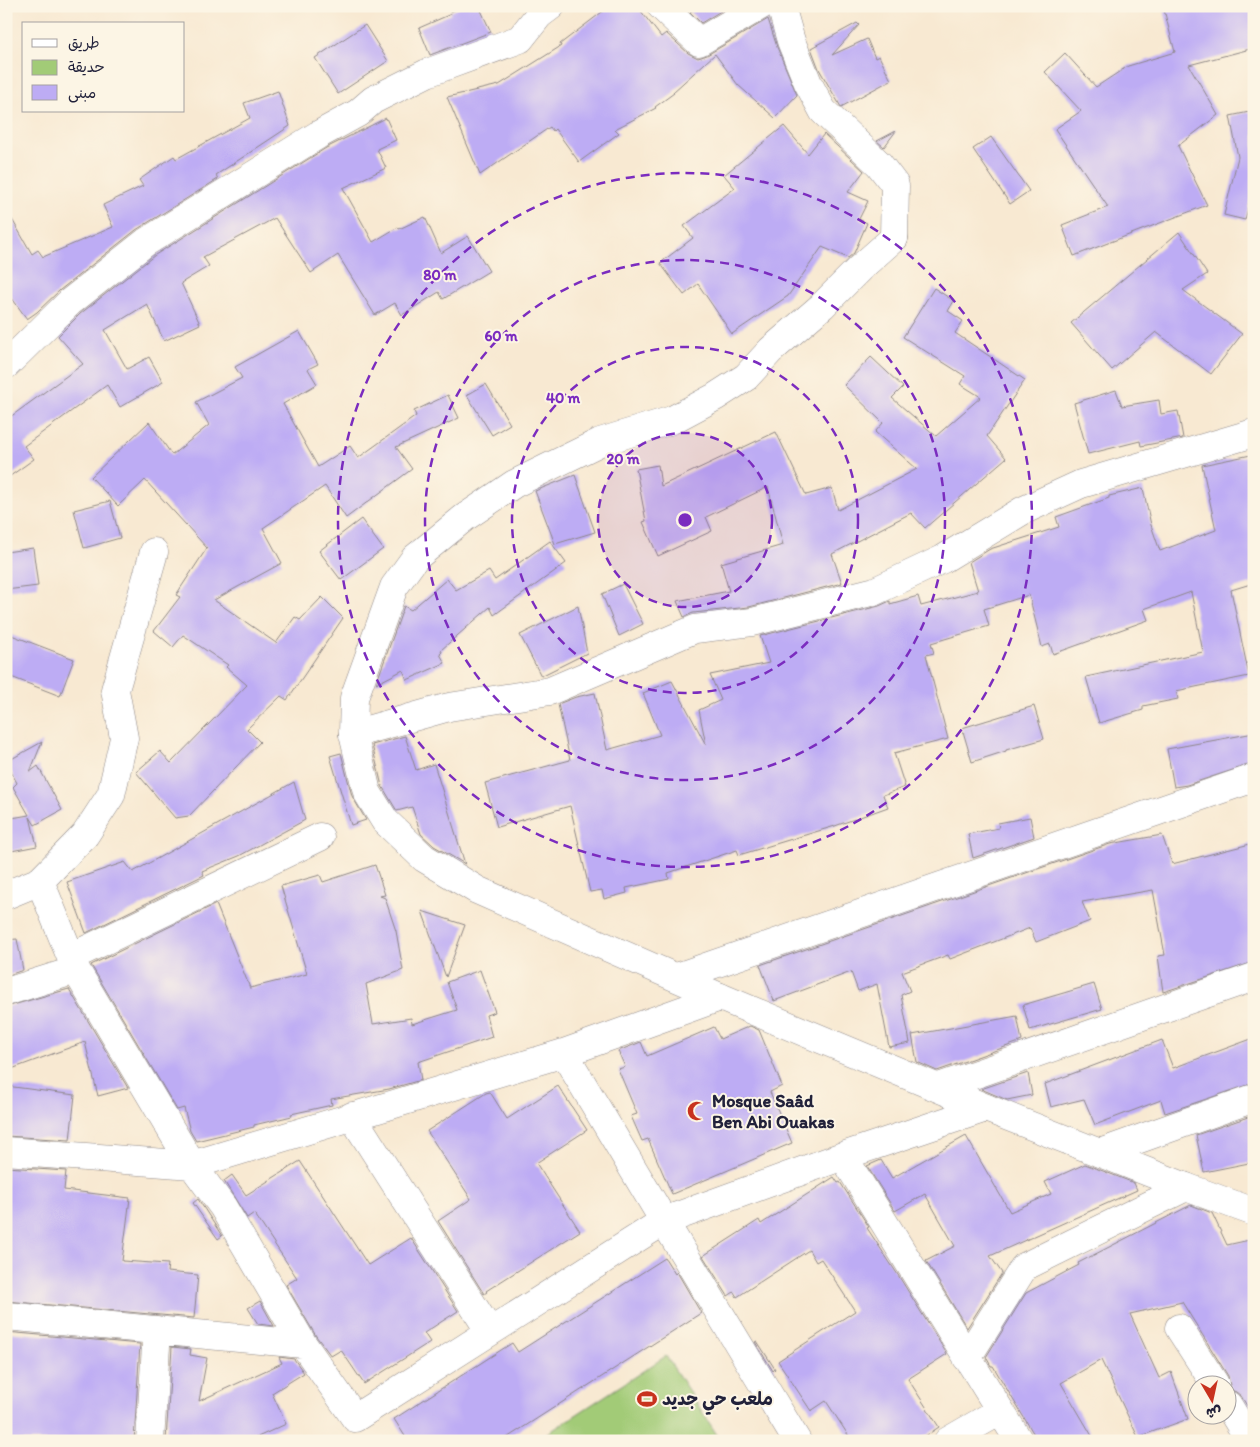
<svg xmlns="http://www.w3.org/2000/svg" width="1260" height="1447" font-family="Itim,'Playpen Sans Arabic',sans-serif">
  <style>
    .green { fill: #a2cb77; stroke: #627659 }
    .building { fill: #bdacf4 }
    .lines { fill: none; stroke-linecap: round; stroke-linejoin: round }
    .street-casing { stroke: #8d8686; stroke-width: 29 }
    .secondary-casing { stroke: #8d8686; stroke-width: 29 }
    .street { stroke: #fff; stroke-width: 28 }
    .secondary { stroke: #fff; stroke-width: 28 }
    .ring { fill: none; stroke: #7b2cbf; stroke-width: 2.5; stroke-dasharray: 9 6 }
    .labels { text-anchor: middle; stroke-width: 4; stroke-linejoin: round; paint-order: stroke }
    .poi-label { font-size: 18px; font-weight: bold; fill: #22223b; stroke: #fcf5e5; text-anchor: start }
    .centre { fill: #7b2cbf; stroke: #fcf5e5; stroke-width: 2.5 }
    .ring-label { font-size: 15px; text-anchor: middle; font-weight: bold; fill: #7b2cbf; stroke: #fcf5e5; stroke-width: 4; stroke-linejoin: round; paint-order: stroke }
  </style>
  <rect width="100%" height="100%" fill="#fcf5e5"/>
  <filter id="ink" filterUnits="userSpaceOnUse"><feTurbulence type="fractalNoise" baseFrequency=".02" numOctaves="2"/><feDisplacementMap in="SourceGraphic" scale="10" xChannelSelector="R" yChannelSelector="G"/><feConvolveMatrix kernelMatrix="1 2 1 2 8 2 1 2 1" color-interpolation-filters="sRGB"/></filter>
  <filter id="wash" filterUnits="userSpaceOnUse"><feTurbulence type="fractalNoise" baseFrequency=".0096" numOctaves="4" result="noise"/><feDisplacementMap in="SourceGraphic" scale="20" xChannelSelector="R" yChannelSelector="G"/><feGaussianBlur stdDeviation="1.12" result="paint"/><feColorMatrix in="noise" values="0 0 0 0 0 0 0 0 0 0 0 0 0 0 0 0 0 1.4 0 .05"/><feComposite in="paint" operator="in"/></filter>
  <g filter="url(#wash)">
    <rect width="100%" height="100%" fill="#f8e9d2"/>
    <path class="green" d="M666,1356L721,1441H536Z"/>
    <g id="blocks">
      <path class="building" d="M464,6H479L491,32L430,55L419,28L451,14L450,12Z
        M610,6H637L661,37L666,33L688,53L698,58L707,55L768,19L777,47L797,95L775,118L738,85L715,54L673,92L674,93L655,107L656,108L615,129L619,133L579,162L555,129L553,131L550,127L480,175L447,97L499,85L561,46L560,44Z
        M697,6H729L701,23L690,12Z
        M1163,6H1254V48L1189,65L1218,115L1178,146L1207,205L1074,256L1062,225L1108,207L1055,129L1081,111L1045,72L1065,53L1096,87L1128,66L1175,52Z
        M857,23L859,25L832,55L867,39L875,58L879,56L891,80L841,107L819,69L811,48Z
        M365,25L388,61L338,94L315,58Z
        M278,91L290,126L216,175L218,179L136,230L60,290L37,312L27,319L6,290V209L32,254L38,250L43,257L113,227L103,205L143,186L139,180L174,156L176,159L250,118L244,103Z
        M1254,111V185L1245,220L1224,215L1238,157L1230,116Z
        M386,118L396,140L377,149L386,168L343,188L373,242L398,227L399,229L425,217L441,253L468,236L489,271L443,299L439,292L402,315L395,303L375,315L338,255L311,273L275,218L203,257L209,266L181,283L200,324L164,341L147,304L105,330L127,369L149,357L163,382L120,407L107,385L24,446L34,459L6,479V420L83,364L58,336L80,314L155,255L326,148Z
        M784,126L808,154L824,134L864,171L848,192L868,201L859,219L867,223L854,253L848,258L822,247L788,296L732,334L698,284L684,295L660,263L693,238L684,226L735,188L724,175Z
        M896,131L884,147L877,141Z
        M991,137L1029,191L1010,204L973,149Z
        M1179,232L1207,274L1183,290L1242,334L1211,374L1156,332L1112,370L1071,323Z
        M934,288L954,301L948,311L963,321L955,333L1025,380L987,436L1006,458L925,528L911,513L832,554L842,583L749,607L693,613L684,617L677,601L729,591L721,563L783,545L768,487L706,517L712,531L658,556L643,522L646,521L636,469L658,465L661,486L776,432L806,495L832,488L838,510L917,469L875,432L883,423L844,385L871,357L903,387L892,398L936,436L981,397L960,384L965,376L903,337Z
        M299,331L318,364L308,369L317,384L283,404L318,467L350,446L358,458L416,416L414,411L448,395L459,418L396,447L412,469L346,518L325,486L263,528L282,563L214,600L276,643L295,617L300,620L322,597L343,618L287,700L281,696L247,729L260,742L189,816L175,818L136,772L160,751L171,763L247,685L226,667L228,665L183,635L173,647L154,631L180,597L176,595L207,548L145,480L118,506L91,477L149,422L172,455L209,425L196,402L242,378L235,367Z
        M486,384L510,424L492,435L467,395Z
        M1116,390L1122,406L1159,400L1161,414L1178,411L1183,438L1141,446L1140,441L1088,454L1074,403Z
        M1251,455L1254,467V583L1231,590L1249,676L1176,691L1178,699L1143,706V710L1099,723L1086,677L1203,652L1191,592L1144,609L1148,620L1053,654L1050,644L1042,647L1029,595L984,609L989,626L931,643L934,653L926,655L948,739L894,753L905,787L883,795L888,807L835,826L739,855L737,850L668,873L669,879L626,888L627,893L604,899L602,890L590,892L570,806L497,827L485,783L570,760L558,704L576,697L595,693L607,750L660,735L643,693L672,681L706,745L699,710L721,700L710,675L769,663L760,636L879,606L890,601V604L918,596L921,606L978,591L969,562L990,549L1059,527L1056,517L1109,498V496L1143,488L1151,525L1160,551L1216,530L1202,465Z
        M575,475L595,532L555,544L535,491Z
        M110,501L120,538L84,548L74,510Z
        M361,519L383,549L341,580L319,551Z
        M550,541L566,563L494,615L490,607L441,650L442,652L440,654L445,663L407,680L403,670L376,684L404,606L411,610L447,579L456,590L489,571L495,580Z
        M33,548L38,586L6,590V552Z
        M623,584L643,624L619,636L602,594Z
        M578,606L587,653L541,676L520,635Z
        M6,633L74,659L60,696L6,675Z
        M1034,706L1044,739L1006,750V751L972,762L962,728Z
        M1254,733V763L1187,785L1174,787L1167,749Z
        M405,736L416,770L434,764L465,864L434,846L421,834L412,807L397,811L382,786L372,745Z
        M42,742L30,772L38,766L62,810L35,825L30,817L37,846L6,852V819L29,815L13,787L17,783L6,762Z
        M341,753L352,796L366,820L351,825L330,756Z
        M294,782L305,820L239,856L202,871L204,875L86,933L67,882L125,862L133,872Z
        M1030,817L1034,837L973,858L968,834L999,828L998,823Z
        M1162,835L1172,864L1254,843V962L1163,992L1158,956L1165,955L1153,890L1082,902L1090,921L1036,942L1030,928L950,959L948,955L902,972L910,991L901,995L910,1043L889,1047L877,984L858,991L851,972L774,1001L760,965L1110,844Z
        M375,865L385,895L380,896L385,898L396,931L403,970L366,984L373,1024L411,1018L412,1024L457,1010L447,982L480,970L495,1012L486,1015L492,1037L418,1062L421,1080L389,1089L331,1099L332,1105L291,1114L292,1116L254,1125V1127L196,1141L190,1131L184,1108L177,1110L91,965L216,904L250,988L307,974L281,886L320,875L323,882Z
        M422,911L465,925L446,977L435,947Z
        M17,939L23,970L6,976V940Z
        M1094,984L1102,1009L1030,1030L1023,1005Z
        M69,989L128,1088L98,1096L85,1042L6,1071V1007Z
        M1017,1016L1022,1041L940,1070L937,1071L917,1062L912,1035Z
        M750,1026L759,1030L782,1086L770,1092L792,1143L672,1194L648,1139L642,1141L631,1116L637,1114L618,1069L625,1067L618,1051L641,1042L647,1056L714,1027L720,1039Z
        M1254,1038V1083L1165,1113L1161,1100L1095,1125L1084,1099L1051,1107L1045,1084L1162,1040L1173,1068Z
        M1028,1073L1032,1095L1007,1100L981,1089Z
        M6,1086L75,1095L70,1140L6,1136Z
        M558,1086L587,1130L536,1163L580,1231L486,1291L487,1292L484,1294L438,1221L471,1199L427,1131L486,1093L490,1092L507,1119Z
        M1254,1115V1162L1204,1172L1196,1135Z
        M966,1136L1010,1212L1051,1194L1045,1182L1085,1164L1134,1183L1137,1190L990,1256L1002,1273L967,1328L926,1261L955,1246L925,1194L895,1211L867,1166L881,1160L892,1178Z
        M300,1161L368,1265L411,1238L458,1311L424,1333L430,1342L364,1384L341,1350L331,1356L316,1336L286,1285L297,1278L254,1213L247,1218L224,1181L232,1175L246,1195Z
        M6,1167L66,1171L64,1190L130,1198L122,1261L168,1264L167,1272L198,1275L194,1318L6,1301Z
        M834,1177L838,1183L840,1182L869,1227L867,1228L898,1275L947,1354L908,1379L939,1427L918,1441H852L826,1401L811,1411L778,1361L855,1311L821,1259L816,1262L809,1250L737,1297L734,1292L728,1296L703,1256L759,1220L761,1224Z
        M198,1199L222,1236L218,1239L193,1203Z
        M1191,1205L1212,1213L1227,1245L1254,1239V1417L1241,1396L1236,1392L1231,1390L1228,1376L1182,1302L1130,1314L1159,1378L1171,1372L1188,1419L1138,1437L1101,1360L1061,1383L1095,1441H1038L993,1366H991L986,1357L1026,1293L1079,1265L1078,1263Z
        M665,1258L675,1274L677,1272L701,1313L502,1441H408L394,1419L512,1343L518,1352Z
        M260,1301L274,1326L258,1324L248,1308Z
        M6,1332L140,1344L134,1441H6Z
        M757,1341L775,1369L773,1371L755,1342Z
        M172,1347L191,1349L190,1355L207,1358L199,1401L282,1363L279,1357L294,1359L304,1373L272,1393L286,1424L249,1441H166Z"/>
    </g>
  </g>
  <g filter="url(#ink)">
    <use href="#blocks" fill-opacity="0" stroke="#8d8686" stroke-width="1"/>
    <g class="lines">
      <defs>
        <path id="street" d="M661,6L699,42L760,6
          M781,6L791,41L808,83L823,111L879,164L895,185L894,238
          M6,365L70,302L146,242L318,135L358,113L373,100L427,73L520,39L539,15L551,6
          M353,734L449,707L550,691L695,629L752,622L875,591L943,559L1022,511L1081,484L1254,433
          M40,881L76,970L192,1165L223,1207L303,1344L355,1418L664,1221L797,1441
          M6,895L40,881L85,835L111,795L124,738L115,690L154,552
          M71,957L320,837
          M677,977L1254,778
          M6,992L76,970
          M564,1053L664,1221L843,1156L986,1108
          M939,1087L1254,977
          M352,1116L490,1332
          M6,1151L192,1165L564,1053L720,997
          M1100,1153L1254,1098
          M843,1156L1019,1441
          M6,1316L303,1344
          M1179,1328L1215,1384
          M967,1358L1024,1267L1186,1187
          M1228,1405L1250,1441
          M150,1441L157,1330
          M948,1441L1000,1411"/>
        <path id="secondary" d="M894,238L859,269L822,306L771,350L746,377L715,397L672,420L600,442L514,484L464,518L415,558L394,587L354,698L353,734L367,792L385,821L424,858L477,890L720,997L986,1108L1186,1187L1254,1212"/>
      </defs>
      <use href="#street" class="street-casing"/>
      <use href="#secondary" class="secondary-casing"/>
      <use href="#street" class="street"/>
      <use href="#secondary" class="secondary"/>
    </g>
  </g>
  <circle cx="685" cy="520" r="87" fill="#7b2cbf" fill-opacity=".12"/>
  <g class="ring">
    <circle cx="685" cy="520" r="87"/>
    <circle cx="685" cy="520" r="173"/>
    <circle cx="685" cy="520" r="260"/>
    <circle cx="685" cy="520" r="347"/>
  </g>
  <defs>
    <symbol id="mosque-bare" viewBox="-9 -9 18 18"><path d="M3.5-4.9A6 6 0 1 0 3.5 4.9A5 5 0 1 1 3.5-4.9Z" fill="#c8321e" stroke="#fcf5e5" stroke-width="2.5" paint-order="stroke"/></symbol>
    <symbol id="stadium-bare" viewBox="-9 -9 18 18"><path d="M0-5a6.5 5 0 1 0 0 10a6.5 5 0 1 0 0-10ZM-3.5-1.8h7v3.6h-7Z" fill="#c8321e" stroke="#fcf5e5" stroke-width="2.5" paint-order="stroke"/></symbol>
  </defs>
  <g fill-rule="evenodd">
    <use href="#mosque-bare" x="683" y="1097" width="28" height="28"/>
    <use href="#stadium-bare" x="633" y="1385" width="28" height="28"/>
  </g>
  <g class="labels">
    <g class="poi-label">
      <text x="712" y="1107">Mosque Saâd<tspan x="712" dy="21">Ben Abi Ouakas</tspan></text>
      <text x="662" y="1405">ملعب حي جديد</text>
    </g>
  </g>
  <circle cx="685" cy="520" r="8" class="centre"/>
  <g class="ring-label">
    <text x="440" y="280">80 m</text>
    <text x="501" y="341">60 m</text>
    <text x="563" y="403">40 m</text>
    <text x="623" y="464">20 m</text>
  </g>
  <rect width="1260" height="1447" fill="none" stroke="#fcf5e5" stroke-width="25"/>
  <rect x="22" y="22" width="162" height="90" fill="#fcf5e5" stroke="#a5a1a1"/>
  <rect x="32" y="39" width="25" height="8" fill="#ffffff" stroke="#a5a1a1"/>
  <text x="68" y="48" font-size="15" fill="#22223b">طريق</text>
  <rect x="32" y="60" width="25" height="15" fill="#a2cb77" stroke="#a5a1a1"/>
  <text x="68" y="72" font-size="15" fill="#22223b">حديقة</text>
  <rect x="32" y="85" width="25" height="15" fill="#bdacf4" stroke="#a5a1a1"/>
  <text x="68" y="98" font-size="15" fill="#22223b">مبنى</text>
  <g transform="translate(1212 1400) rotate(171)"><circle r="24" fill="#fcf5e5" stroke="#a5a1a1"/>
  <path d="M0-4L9 19L0 12L-9 19Z" fill="#c8321e"/>
  <text y="-8" font-size="14" font-weight="bold" text-anchor="middle" fill="#22223b">ش</text>
  </g>
</svg>
